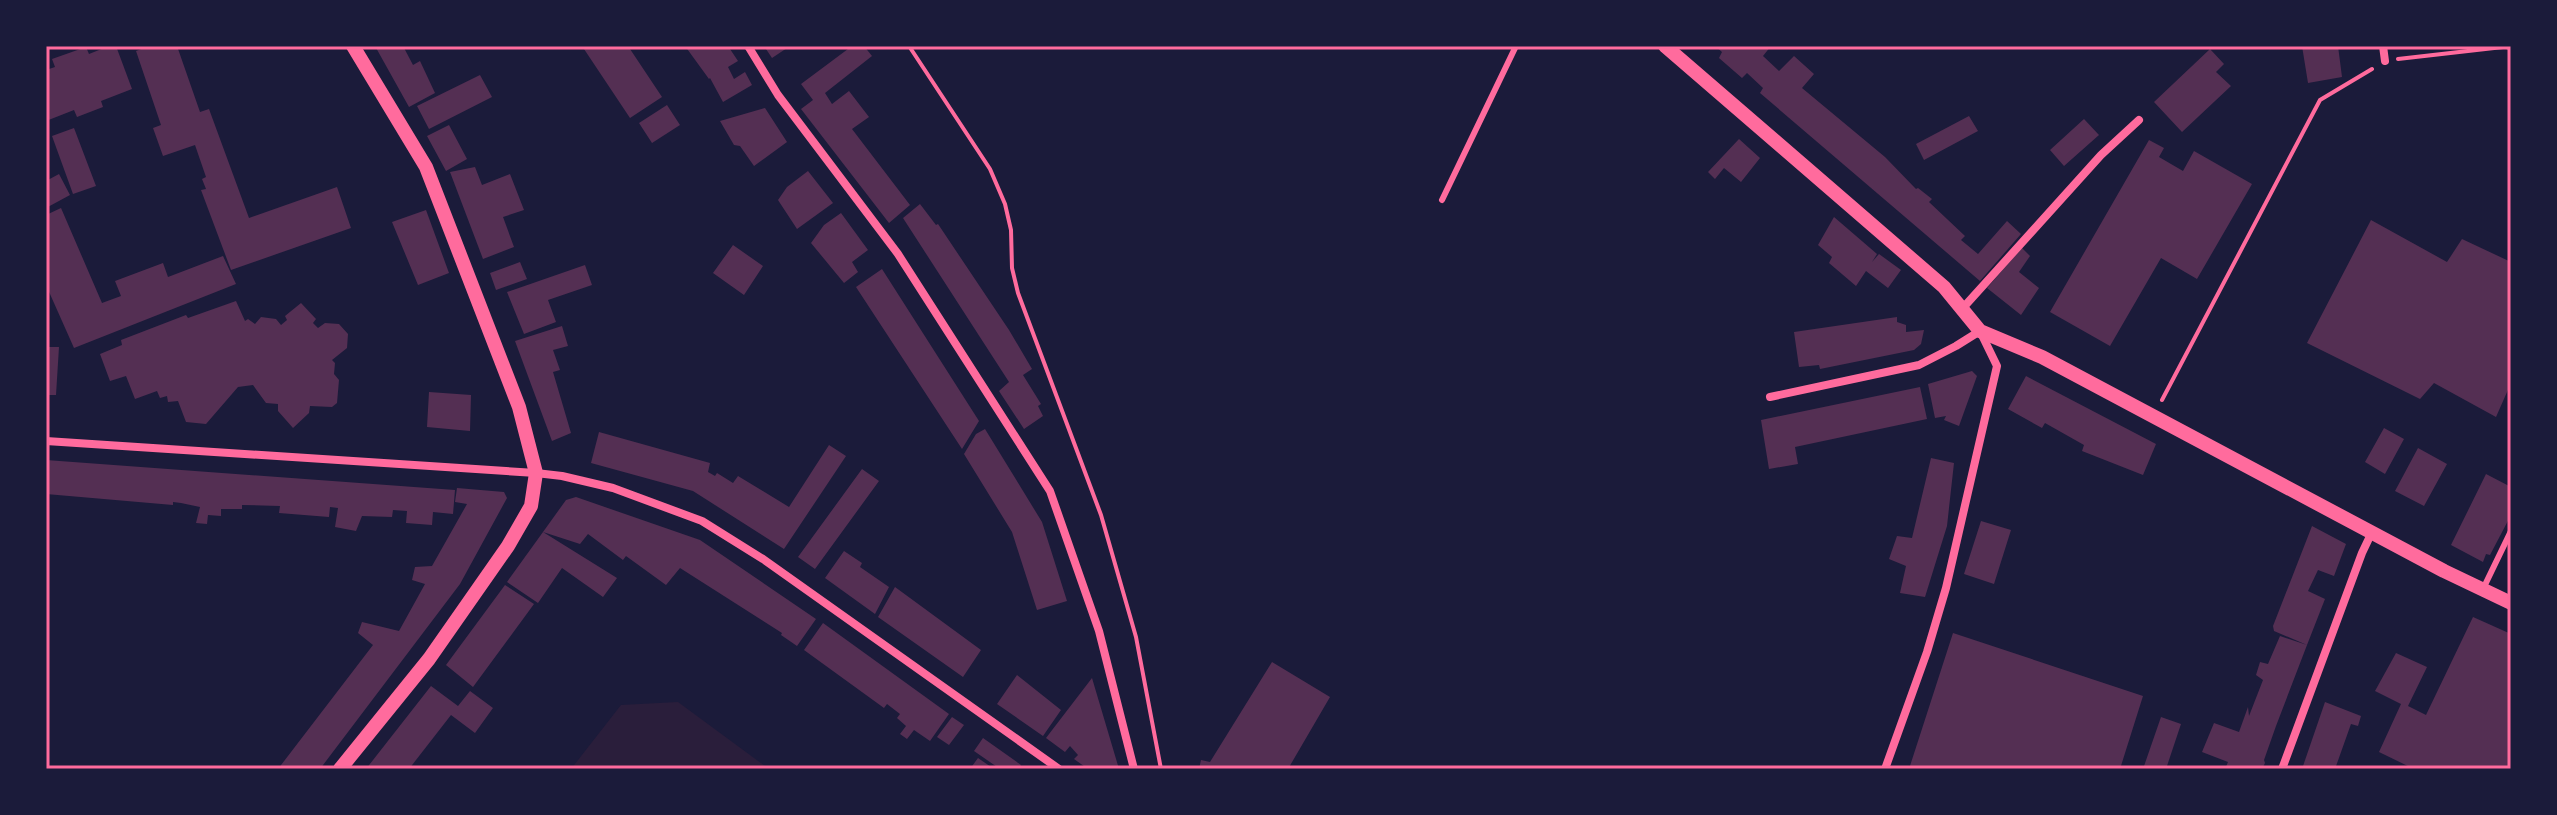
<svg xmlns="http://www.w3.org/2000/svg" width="2557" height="815" font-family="Quicksand,sans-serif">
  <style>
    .green { fill: #2a1e3b }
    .building { fill: #542f53 }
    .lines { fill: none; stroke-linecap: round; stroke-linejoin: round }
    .path { stroke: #ff6b9d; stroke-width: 4 }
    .service { stroke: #ff6b9d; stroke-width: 6 }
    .minor { stroke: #ff6b9d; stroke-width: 8 }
    .tertiary { stroke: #ff6b9d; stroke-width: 14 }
    .neatline { fill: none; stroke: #ff6b9d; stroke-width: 3 }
  </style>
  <rect width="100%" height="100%" fill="#1b1b3a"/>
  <path class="green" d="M678,702L769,769H571L621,705Z"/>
  <path class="building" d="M109,46H116L132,89L101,101L103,107L77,117L74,110L46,121V70L55,67L52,59L86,47L89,54Z
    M149,46H177L200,112L209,109L249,218L337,187L351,228L231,270L201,190L206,189L202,179L206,177L195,145L163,156L153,128L161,125L136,51Z
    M375,46H403L413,65L420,61L435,93L409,107Z
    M582,46H628L662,97L630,118Z
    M685,46H728L738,61L728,67L734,79L745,72L752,85L723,102L710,78L709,79Z
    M764,46H790L772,58Z
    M852,46H864L872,56L825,93L832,104L849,91L869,117L852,129L910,205L889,223L801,109L813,100L801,84Z
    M1715,46H1771L1763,56L1779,71L1794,56L1814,74L1802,88L1885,157L1916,189L1918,188L1932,199L1929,202L1965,236L1961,240L1978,254L2007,221L2021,234L1980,281L1760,93L1763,88L1747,73L1742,78L1719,58L1722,52Z
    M2302,46H2338L2342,77L2308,83Z
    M2210,49L2224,64L2216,72L2231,86L2182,132L2154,102Z
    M480,75L492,97L429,129L417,106Z
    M667,105L680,125L652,143L639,123Z
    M765,108L787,142L754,166L740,146L734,145L720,121Z
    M1969,116L1978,131L1924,160L1916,144Z
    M2084,119L2099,135L2064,166L2050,150Z
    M449,125L467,159L446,171L427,136Z
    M74,128L96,186L73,194L52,136Z
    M1739,139L1760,158L1741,182L1724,168L1715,179L1708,172Z
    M2149,140L2164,148L2159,157L2183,171L2194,151L2252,184L2197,279L2161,258L2110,346L2050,312Z
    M475,167L482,185L510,174L524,210L503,217L514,247L483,259L450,172Z
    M808,171L833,203L797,229L778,200L787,187Z
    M59,174L70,195L46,208V181Z
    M920,204L936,225L938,224L1009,330L1032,369L1023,375L1041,404L1038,406L1043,416L1024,429L999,391L1009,382L903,218Z
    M61,208L102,303L121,296L115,281L163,263L168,277L223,256L236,284L74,348L46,285V215Z
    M426,210L449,273L418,285L392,222Z
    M841,213L868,250L852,262L858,272L844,283L811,243L824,225Z
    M1834,217L1877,254L1872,262L1879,254L1901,270L1888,288L1866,271L1856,286L1829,263L1832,257L1818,245Z
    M2371,220L2447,262L2462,239L2511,262V383L2496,417L2434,383L2420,399L2307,343Z
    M733,245L763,266L744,295L713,273Z
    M2022,248L2030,256L2019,272L2039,288L2021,315L1987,288Z
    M520,262L527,279L496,290L490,273Z
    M585,265L592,285L548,300L556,322L524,334L507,292Z
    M882,269L979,421L962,449L856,287Z
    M236,301L245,321L248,319L255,324L261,317L276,319L281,325L287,320L285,316L301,303L316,319L313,323L318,328L325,323L339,324L348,334L347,348L332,360L335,363L334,374L339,380L337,403L332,407L310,406L309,413L293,428L278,411V404L266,403L253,385L238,387L206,424L186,422L178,401L168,402L167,396L160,398L157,391L135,399L126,376L110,381L100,354L122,345L121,340L186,315L188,318Z
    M1897,317V322L1906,325V332L1924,330L1921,344L1914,350L1820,369L1819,365L1799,367L1794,332Z
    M562,326L568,346L553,350L560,370L553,372L571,433L552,441L515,341Z
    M46,347H59L56,395H46Z
    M1972,371L1977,376L1959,426L1944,420L1946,416L1935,418L1928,384Z
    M2026,376L2156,444L2143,475L2082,451L2084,445L2045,423L2042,428L2008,409Z
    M1920,387L1927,419L1795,447L1798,464L1769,469L1761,420Z
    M429,392L471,395L470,431L427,427Z
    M2384,428L2404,439L2385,474L2365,462Z
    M985,429L1042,522L1067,601L1037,610L1012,532L964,454L976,434Z
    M599,432L710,463L708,472L715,476L717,473L733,483L738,476L789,507L829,445L846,456L784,549L693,491L591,463Z
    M2418,448L2447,464L2424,506L2395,491Z
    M1931,458L1954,463L1947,526L1925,597L1900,593L1906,566L1889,559L1897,536L1912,538Z
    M46,460L455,490L453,514L433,512L432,525L406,523L407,511L393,510L392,517L362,516L356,531L335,527L338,508L330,507L329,517L279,513L280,506L242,505V509H221V516L208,515L207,524L196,523L200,507L181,503L173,502V505L46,494Z
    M862,469L879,481L815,569L798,557Z
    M2486,474L2511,487V515L2490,555L2486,554L2483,562L2451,545Z
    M457,488L504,492L507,498L460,584L320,769H278L373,645L358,633L362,622L399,631L425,584L412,580L415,567L432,566L467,504L455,502Z
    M576,497L700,540L816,619L797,646L781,635L782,633L680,568L666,585L626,556L623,560L588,534L580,544L543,532L566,500Z
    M1981,521L2011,530L1994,584L1964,574Z
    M2312,526L2346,544L2334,576L2318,570L2308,591L2325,599L2307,645L2274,631L2273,626Z
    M543,532L617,578L603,597L562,568L538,603L507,582Z
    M844,551L862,563L860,567L889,587L875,614L825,578Z
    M505,585L534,604L473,687L446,665Z
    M895,587L981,650L963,677L878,617Z
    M2473,617L2511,634V769H2414L2379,752L2401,704L2375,691L2396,653L2427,667L2408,706L2426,715Z
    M823,623L949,714L930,741L914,730L907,739L900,734L906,726L897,718L900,714L887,704L884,708L804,650Z
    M1953,633L2143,696L2120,769H1909Z
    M2280,636L2307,645L2276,726L2264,760L2265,763L2262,769H2225L2228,762L2202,752L2214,723L2239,732L2248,707L2249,716L2263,680L2256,675L2260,662L2268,664Z
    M1272,662L1330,697L1288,769H1199L1201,760L1210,762Z
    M1017,675L1061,710L1043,736L997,704Z
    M1092,678L1119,769H1088L1074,759L1078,755L1070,746L1065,752L1046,738Z
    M431,686L458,706L470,691L493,708L475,733L451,715L409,769H366Z
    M2325,702L2361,716L2358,726L2351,724L2335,769H2302Z
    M952,717L964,725L949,745L937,737Z
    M2161,717L2181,724L2166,769H2143Z
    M983,738L1021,765L1019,769H1000L974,751Z
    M978,758L994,769H970Z"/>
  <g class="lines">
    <path class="path" d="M909,46L990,169L1005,204L1011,230L1012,268L1018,293L1101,515L1136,637L1161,769
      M2502,46L2511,48
      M2398,59L2503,47
      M2162,400L2320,100L2372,69"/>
    <path class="service" d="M1442,200L1516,46
      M2483,589L2511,531"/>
    <path class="minor" d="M748,46L778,95L898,254L1050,491L1099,631L1134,769
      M2383,46L2385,61
      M1962,309L2101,155L2139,120
      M1770,397L1919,365L1956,346L1980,331L1997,366L1946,588L1927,652L1885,769
      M46,441L536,473L562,476L613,488L702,521L763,559L1059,769
      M2282,769L2362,553L2372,532"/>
    <path class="tertiary" d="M1665,46L1944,287L1980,331L2042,357L2444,571L2511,603
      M340,769L429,659L508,546L531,506L536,473L519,407L426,167L353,46"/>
  </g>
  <rect width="2557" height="815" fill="none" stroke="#1b1b3a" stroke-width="96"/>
  <rect x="48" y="48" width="2461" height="719" class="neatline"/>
</svg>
